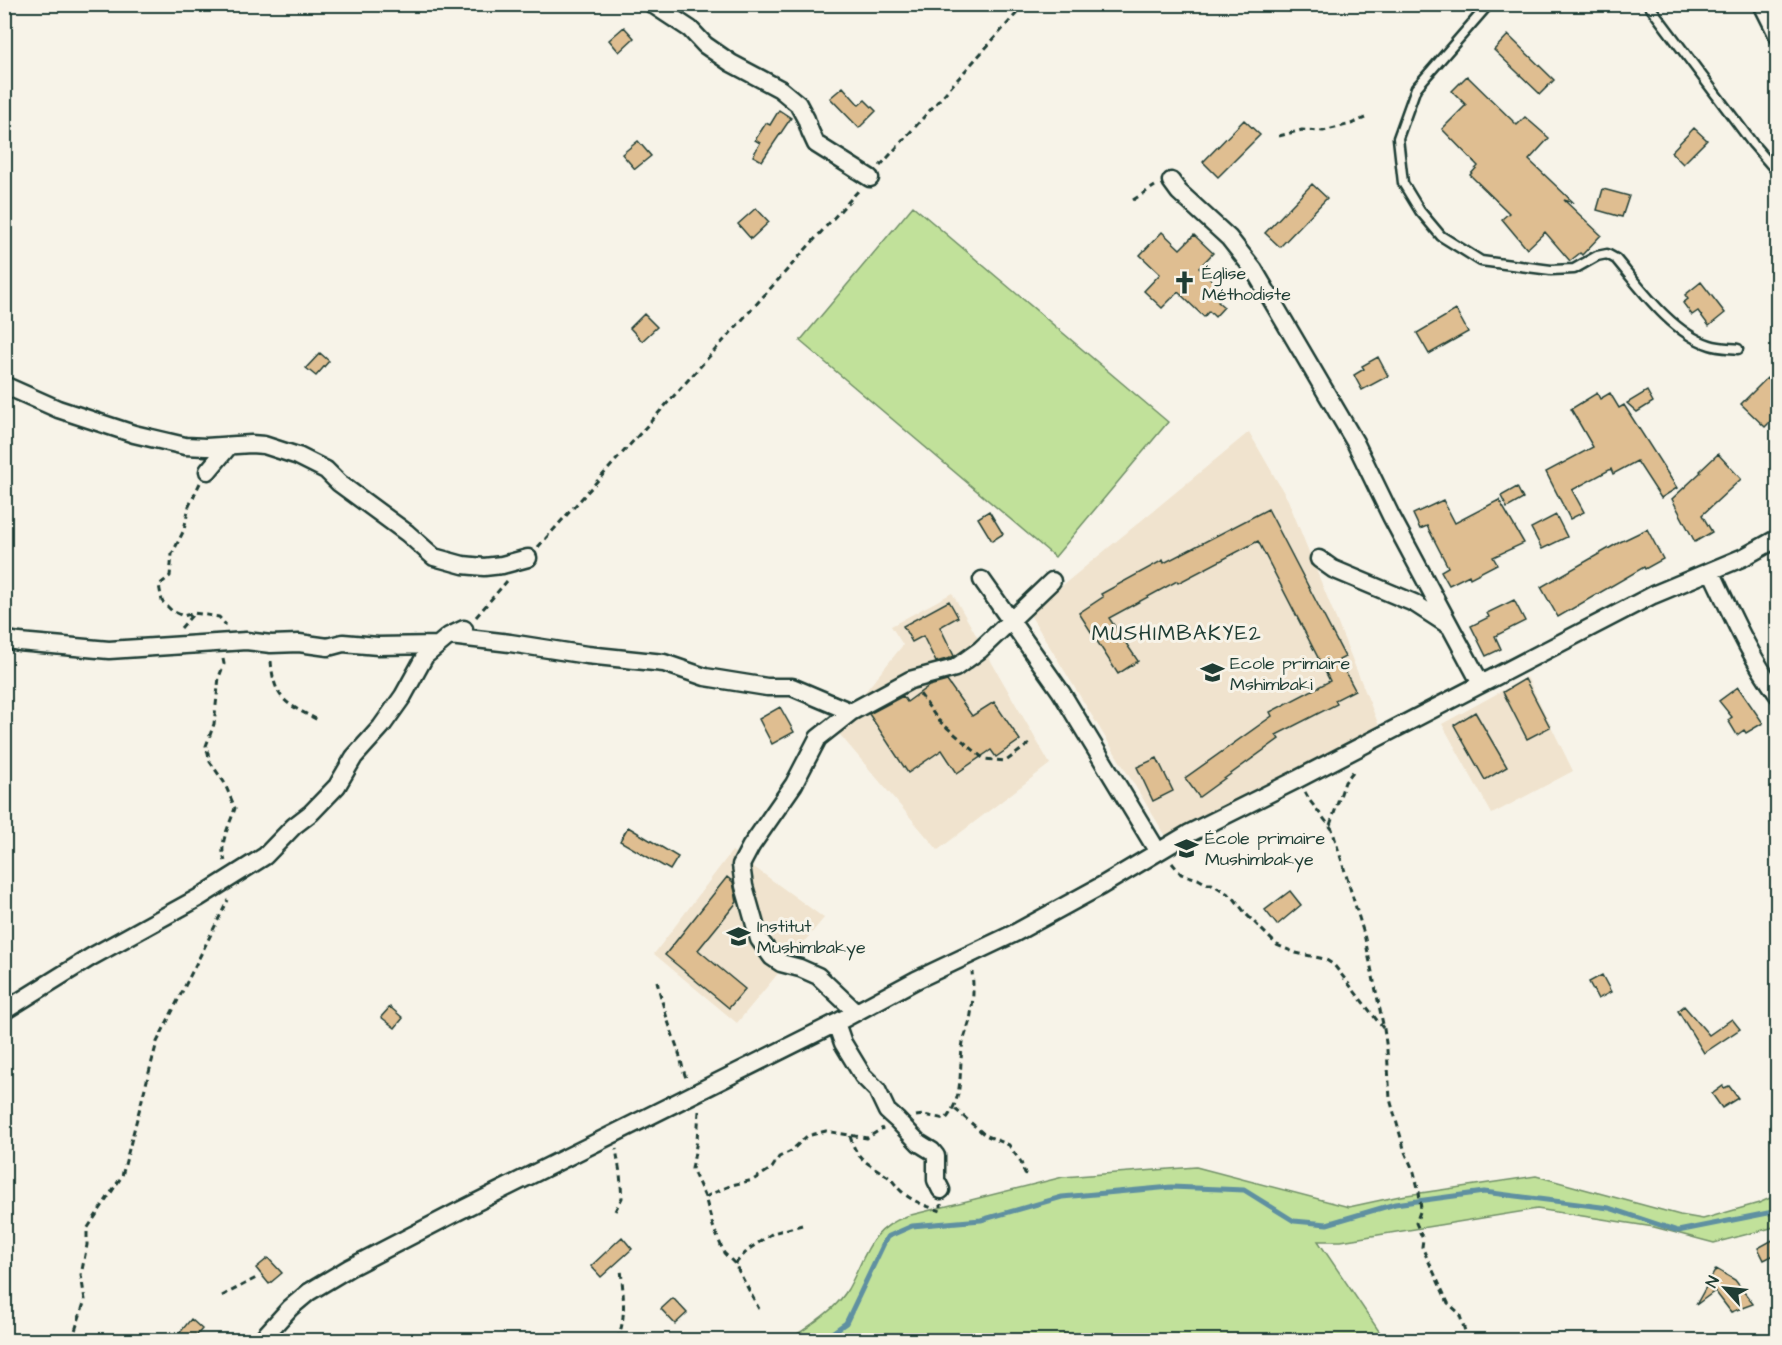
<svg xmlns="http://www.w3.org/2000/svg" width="1782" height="1345" font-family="'Architects Daughter',sans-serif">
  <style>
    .built { fill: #f0e3ce }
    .green { fill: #c1e19a; stroke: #708f67; stroke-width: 1.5 }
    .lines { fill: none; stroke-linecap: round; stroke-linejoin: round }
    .stream { stroke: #5f90a1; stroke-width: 5 }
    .building { fill: #dfbe91; stroke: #1f3d34; stroke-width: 1.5 }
    .lane-casing { stroke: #1f3d34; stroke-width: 13 }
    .street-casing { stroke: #1f3d34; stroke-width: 21 }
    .path { stroke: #1f3d34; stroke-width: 3; stroke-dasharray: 6 4.5; stroke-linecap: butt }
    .lane { stroke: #f7f3e8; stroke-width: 8 }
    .street { stroke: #f7f3e8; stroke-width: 16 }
    .labels { text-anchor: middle; stroke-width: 6; stroke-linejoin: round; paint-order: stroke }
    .poi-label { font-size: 18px; fill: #1f3d34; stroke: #f7f3e8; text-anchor: start }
    .quarter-label { font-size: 21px; letter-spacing: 1.5px; fill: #1f3d34; stroke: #f7f3e8 }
  </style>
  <rect width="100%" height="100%" fill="#f7f3e8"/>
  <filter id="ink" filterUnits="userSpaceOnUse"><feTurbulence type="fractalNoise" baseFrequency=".0167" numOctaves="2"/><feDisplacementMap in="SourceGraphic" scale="12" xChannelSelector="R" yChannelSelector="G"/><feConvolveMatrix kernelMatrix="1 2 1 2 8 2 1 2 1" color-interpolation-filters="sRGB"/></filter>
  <g filter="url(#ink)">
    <path class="built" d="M1249,432L1288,500L1382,733L1167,838L1029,613Z
      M952,593L1050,764L938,850L835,729L903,645L891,626Z
      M1527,677L1573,771L1492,814L1442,724Z
      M732,851L824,918L737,1023L654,954Z"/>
    <path class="green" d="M913,206L1168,422L1055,557L800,341Z
      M1196,1167L1349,1207L1400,1196L1536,1176L1680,1215L1703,1219L1759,1203L1777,1195V1225L1771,1228L1714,1243L1654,1227L1537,1209L1341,1241H1318L1385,1340H780C793,1338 801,1332 812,1324C826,1314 839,1304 848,1289C866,1257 868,1230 907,1216L1063,1177Z"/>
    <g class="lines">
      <path class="stream" d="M822,1340L846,1323L887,1237L912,1226L981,1220L1062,1197L1171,1187L1244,1190L1294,1221L1327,1224L1395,1204L1484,1192L1609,1208L1678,1231L1778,1211"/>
    </g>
    <path class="building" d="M624,27L634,38L619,52L609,40Z
      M1508,35L1554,80L1540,94L1494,50Z
      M1467,76L1517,125L1525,117L1549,138L1529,160L1574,203L1564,200L1601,235L1582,255L1580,253L1570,261L1545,232L1527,249L1502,219L1509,213L1470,175L1478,166L1442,129L1466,105L1452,91Z
      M843,87L859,105L865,100L876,111L859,128L830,98Z
      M779,110L791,118L762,161L753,156L760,143L755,140L766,123L770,125Z
      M1244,120L1260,135L1218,177L1203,162Z
      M1694,128L1707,140L1683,164L1671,152Z
      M638,141L651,156L635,169L622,154Z
      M1312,184L1327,198L1280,247L1265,233Z
      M1603,189L1629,196L1622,217L1597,210Z
      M756,208L769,222L751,239L738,224Z
      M1162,232L1180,249L1194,235L1213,253L1199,268L1226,293L1218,302L1224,307L1215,317L1209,311L1204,317L1178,292L1162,308L1144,291L1160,274L1140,255Z
      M1701,282L1725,313L1709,326L1698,311L1692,315L1683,303L1688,299L1685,295Z
      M1456,310L1468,332L1429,354L1417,333Z
      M644,314L657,327L642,341L630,328Z
      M320,353L329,361L316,376L306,368Z
      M1378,357L1388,376L1362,390L1354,375L1364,369L1362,366Z
      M1767,378L1778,389V414L1765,427L1741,404Z
      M1647,391L1653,402L1637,412L1627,403Z
      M1597,393L1600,399L1610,393L1619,408L1624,405L1677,488L1661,498L1637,461L1613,474L1611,469L1572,490L1584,512L1570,519L1546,472L1593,447L1571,409Z
      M1718,454L1741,479L1702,515L1712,532L1695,542L1672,499L1701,472L1700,471Z
      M1517,487L1523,499L1507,508L1501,496Z
      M1443,500L1455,523L1499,500L1524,543L1493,557L1497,564L1470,578L1469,575L1449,585L1441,571L1448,567L1427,526L1420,529L1413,514Z
      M1268,509L1345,657L1339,660L1355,690L1335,700L1337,704L1276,735L1279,739L1199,797L1185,778L1272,716L1270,712L1330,681L1258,541L1178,583L1177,581L1109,618L1138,661L1118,674L1079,613L1103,597L1101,594L1163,560L1164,563Z
      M989,511L1003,534L992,541L978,518Z
      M1556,515L1567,537L1542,549L1531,528Z
      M1647,529L1663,559L1645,569L1644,567L1558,617L1541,587L1620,542Z
      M1514,600L1525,621L1495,636L1501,649L1486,656L1471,626L1489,617L1487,613Z
      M949,601L958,617L940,627L954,656L950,658L936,662L923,636L912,642L903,626Z
      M1525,679L1550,727L1527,739L1503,692Z
      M947,681L972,716L994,702L1020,740L996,757L991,750L957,773L942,750L908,773L869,714L903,696L907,702L929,686Z
      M1738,687L1763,723L1746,733L1744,730L1737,735L1728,720L1732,717L1719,701Z
      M780,707L794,732L772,744L759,719Z
      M1475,712L1507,767L1485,780L1454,725Z
      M1157,758L1173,791L1153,801L1137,767Z
      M628,827L678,857L670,870L620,841Z
      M727,877L733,882L737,902L698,950L745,989L729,1008L665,955Z
      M1290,891L1301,905L1277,925L1265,910Z
      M1602,975L1611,992L1598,999L1589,982Z
      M1684,1006L1709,1035L1732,1019L1740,1029L1704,1053L1678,1011Z
      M390,1007L403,1018L395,1028L381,1017Z
      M1723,1086L1724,1088L1729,1086L1738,1098L1722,1108L1712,1094Z
      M622,1237L632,1249L601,1277L591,1266Z
      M1778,1237V1253L1764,1260L1758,1248Z
      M268,1258L282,1273L269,1284L256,1268Z
      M1716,1269L1735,1280L1753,1304L1731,1312L1715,1291L1696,1305Z
      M673,1298L687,1313L675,1324L661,1309Z
      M191,1319L202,1329L192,1341H173Z"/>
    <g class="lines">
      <defs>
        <path id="lane" d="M1489,4L1416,88L1398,138L1403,183L1420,211L1441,236L1481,261L1551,270L1574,269L1597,256L1607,254L1616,259C1641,289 1672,333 1710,345C1719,348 1729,348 1738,349
          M1648,4L1753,144L1778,173"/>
        <path id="street" d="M652,4L690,29L705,45L731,63L780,89L798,104L806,119L810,131L816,144L870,178
          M1762,4L1778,36
          M1171,181L1179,192L1229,238L1254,270L1355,442L1391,516L1481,684
          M4,385L58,409L134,434L185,446L206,447L251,444L264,445L298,456L326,470L339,483L407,533L434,557L463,565L484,567L502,565L528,558
          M208,471L229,446
          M1319,559L1333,569L1414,603L1448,625
          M1711,571C1731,613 1750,657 1778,695
          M982,580L1061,692L1158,852
          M450,636L510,643L587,655L664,663L705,677L767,687H792L851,712
          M4,639L19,642L109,650L246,641L271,644L299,643L328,647L343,643L378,646L438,645
          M4,1011L91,957L198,898L265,856L294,826L311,813L337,786L354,757L381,727L403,696L425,656L449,636L464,629
          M856,1012L818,976L800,968L781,963L772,957L759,939L744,886L741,865L751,846L794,784L818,738L851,712L910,680L955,668L980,650L1052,581
          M836,1023L843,1043L863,1076L877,1090L887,1111L897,1120L919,1143L932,1151L936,1156V1180L941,1190
          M261,1340L290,1308L309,1292L349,1268L457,1212L836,1023L916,980L1015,933L1101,886L1188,834L1296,780L1653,595L1744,557L1778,538"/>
      </defs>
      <use href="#lane" class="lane-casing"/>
      <use href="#street" class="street-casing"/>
      <path class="path" d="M1279,136L1302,130L1323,131L1351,124L1365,118
        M880,166L1025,4
        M1133,200L1155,186
        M200,483L189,506L184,530L172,554L170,576L159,585L162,601L172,611L183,616L194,613L219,617L226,625
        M538,547L858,191
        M476,617L507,581
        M181,628L194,613
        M223,659L224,664L219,677L214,724L206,746L210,762L224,782L235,808C230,825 218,844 225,861
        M271,661C274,701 287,704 320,721
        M920,694L938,720L984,759L1006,761L1029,744
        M1305,792L1310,801L1332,829L1364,934L1384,1029L1387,1050L1390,1099L1405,1152L1414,1172L1419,1192L1421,1209L1416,1223L1423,1239L1422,1247L1448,1303L1459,1313L1468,1340
        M1330,825L1345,782L1355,769
        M1172,863L1181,874L1198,879L1207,884H1212L1233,897L1246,914L1277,945L1296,953L1325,959L1334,965L1383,1028
        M657,981C662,1004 669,1025 677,1047C681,1058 682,1069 687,1080
        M955,1109L985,1135L1009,1145C1012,1150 1015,1154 1019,1159C1023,1164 1022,1171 1028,1179
        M699,1111L697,1140L692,1169L705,1197L713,1226L724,1253L735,1264L759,1309
        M916,1116L923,1115L946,1119C965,1095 958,1070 963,1042C965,1035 968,1027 970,1020C973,1004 974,988 972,972
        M850,1136C857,1161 867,1162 887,1176C892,1179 895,1185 900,1190C911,1201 926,1206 941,1211V1204
        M705,1197L732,1185L753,1180L772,1168L779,1157L791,1151L807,1136L826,1131L867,1138L883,1128
        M615,1211L622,1198L620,1173L616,1149
        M735,1264L749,1249L773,1233L802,1225
        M222,1296L258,1277
        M72,1340L85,1300L81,1275L87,1245V1229L122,1176L157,1042L228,900
        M617,1340C627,1319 623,1292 621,1269"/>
      <use href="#lane" class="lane"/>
      <use href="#street" class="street"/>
    </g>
  </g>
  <defs>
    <symbol id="church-bare" viewBox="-9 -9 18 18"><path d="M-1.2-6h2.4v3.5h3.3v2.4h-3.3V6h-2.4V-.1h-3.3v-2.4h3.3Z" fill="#1f3d34" stroke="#f7f3e8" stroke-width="2.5" paint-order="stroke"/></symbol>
    <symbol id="school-bare" viewBox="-9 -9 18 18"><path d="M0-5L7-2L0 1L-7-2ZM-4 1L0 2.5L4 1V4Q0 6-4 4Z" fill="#1f3d34" stroke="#f7f3e8" stroke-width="2.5" paint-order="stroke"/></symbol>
  </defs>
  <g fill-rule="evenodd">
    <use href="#church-bare" x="1168" y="266" width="33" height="33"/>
    <use href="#school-bare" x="1196" y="656" width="33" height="33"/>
    <use href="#school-bare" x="1170" y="832" width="33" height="33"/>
    <use href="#school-bare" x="722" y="920" width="33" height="33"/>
  </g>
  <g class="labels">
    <g class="poi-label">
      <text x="1202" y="279">Église<tspan x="1202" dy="21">Méthodiste</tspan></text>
      <text x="1230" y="669">Ecole primaire<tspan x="1230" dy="21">Mshimbaki</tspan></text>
      <text x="1205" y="844">École primaire<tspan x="1205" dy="21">Mushimbakye</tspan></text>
      <text x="757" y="932">Institut<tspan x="757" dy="21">Mushimbakye</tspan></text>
    </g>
    <g class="quarter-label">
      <text x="1177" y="640">MUSHIMBAKYE2</text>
    </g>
  </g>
  <rect width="1782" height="1345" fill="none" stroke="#f7f3e8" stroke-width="24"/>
  <rect x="12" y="12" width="1758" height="1321" fill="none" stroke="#1f3d34" stroke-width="2" filter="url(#ink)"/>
  <g transform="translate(1725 1288) rotate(297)" stroke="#f7f3e8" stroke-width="4.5" paint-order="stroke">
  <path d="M0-4.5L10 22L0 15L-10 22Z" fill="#1f3d34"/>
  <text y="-9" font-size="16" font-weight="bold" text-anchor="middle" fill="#1f3d34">N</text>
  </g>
</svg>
